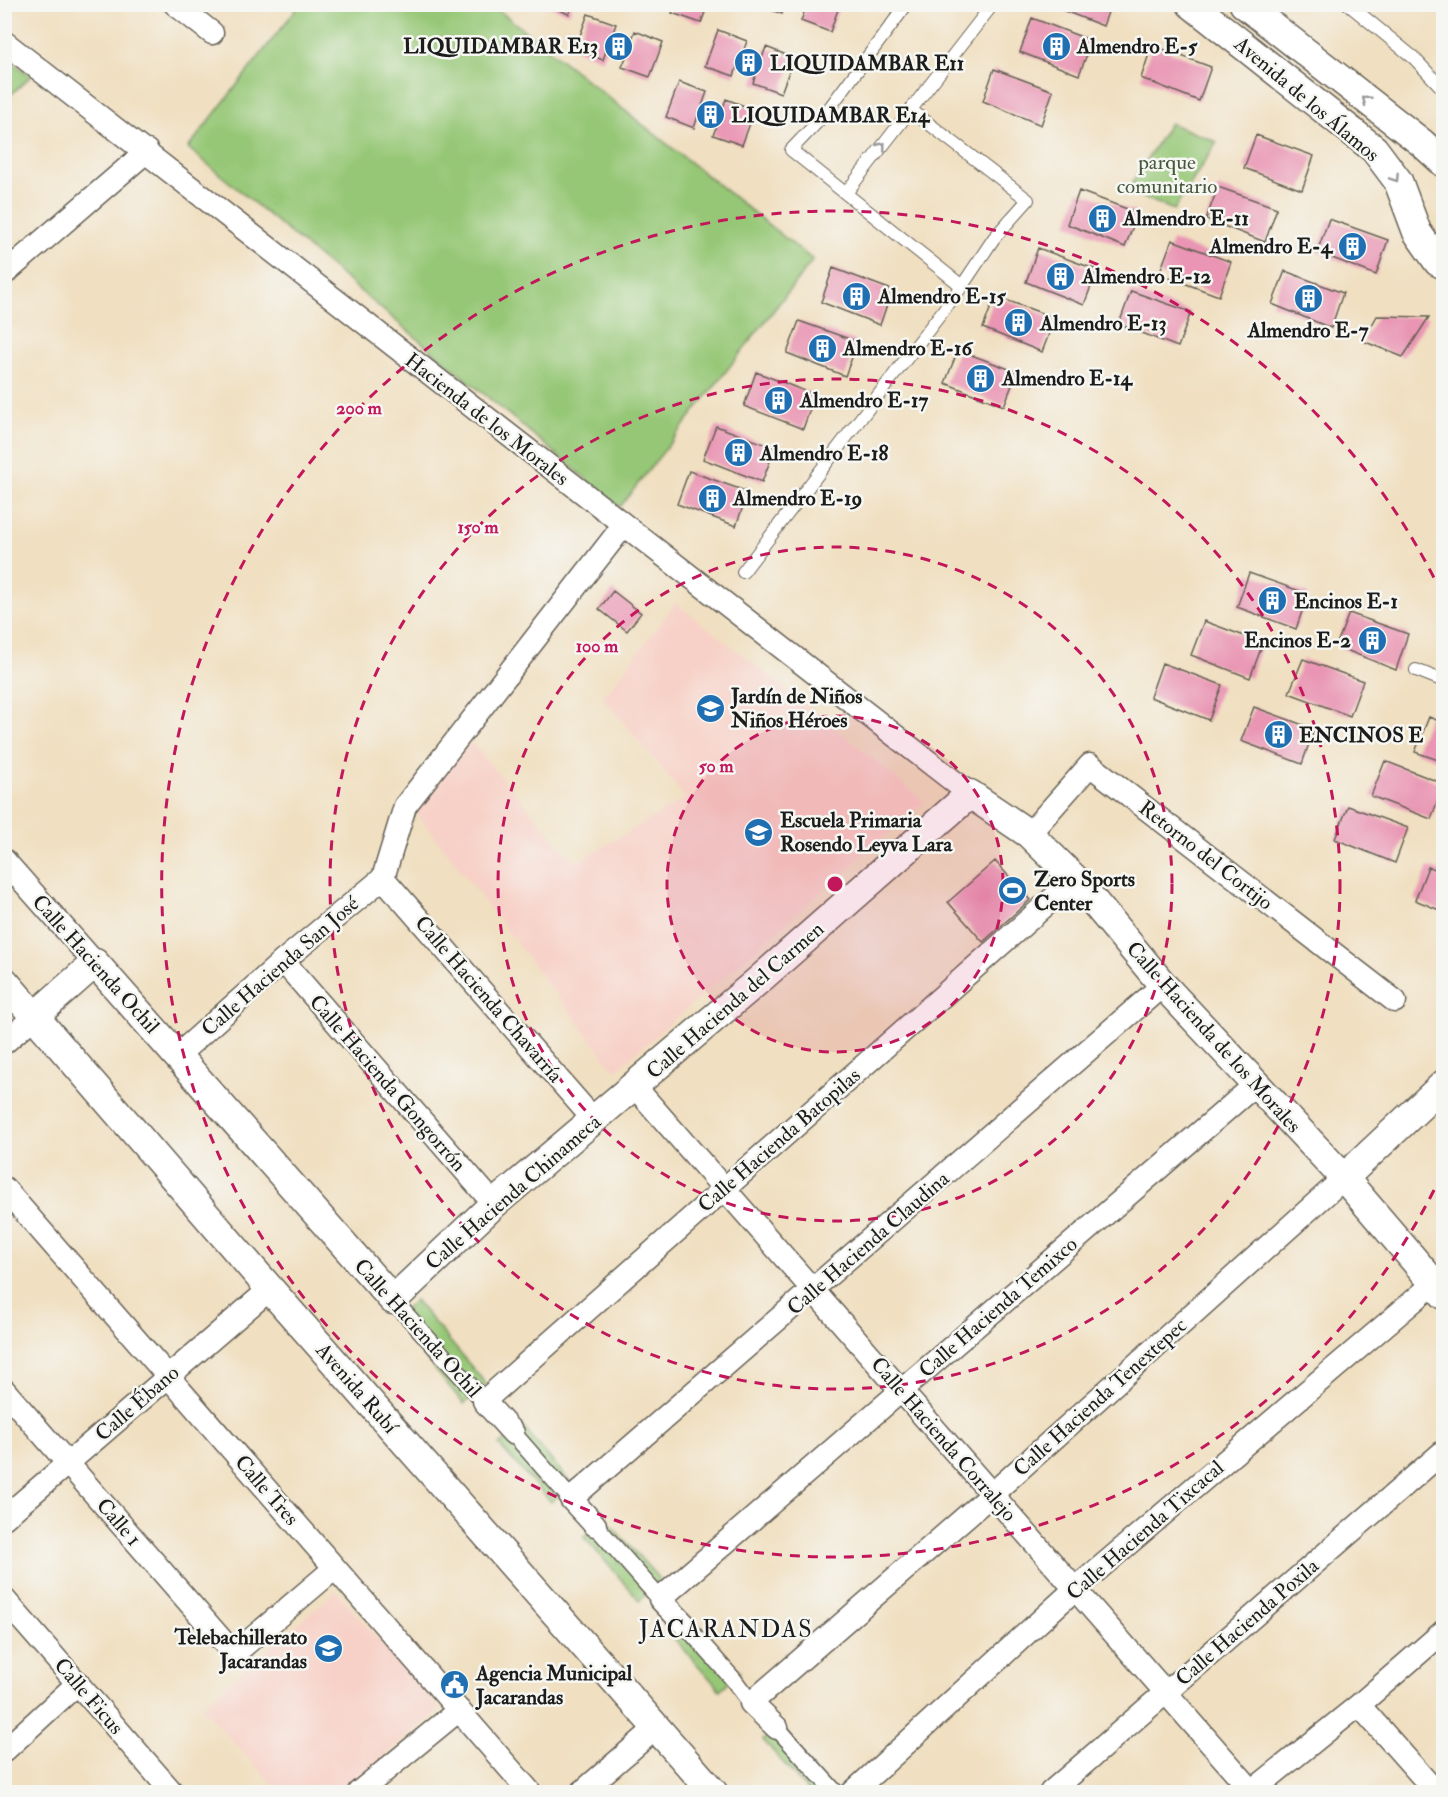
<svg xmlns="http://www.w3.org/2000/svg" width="1448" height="1797" font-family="'IM FELL Double Pica',serif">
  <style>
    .built { fill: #f7d1c7 }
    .green { fill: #96c776; stroke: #597249; stroke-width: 1.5 }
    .building { fill: #e995b3 }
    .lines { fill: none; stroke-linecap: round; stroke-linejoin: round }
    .service-casing { stroke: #666055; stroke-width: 14 }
    .pedestrian-casing { stroke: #666055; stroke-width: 19 }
    .minor-casing { stroke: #666055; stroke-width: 25 }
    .tertiary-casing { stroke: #666055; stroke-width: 31 }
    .service { stroke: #fff; stroke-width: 12 }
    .pedestrian { stroke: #fff; stroke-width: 16 }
    .minor { stroke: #fff; stroke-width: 22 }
    .tertiary { stroke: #fff; stroke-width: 28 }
    .oneway { stroke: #999 }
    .ring { fill: none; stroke: #c2185b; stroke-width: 3; stroke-dasharray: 10 8 }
    .labels { text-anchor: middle; stroke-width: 5; stroke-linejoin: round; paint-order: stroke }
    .poi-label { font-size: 21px; font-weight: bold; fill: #1c1c1c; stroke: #f6f6f2; text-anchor: start }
    .street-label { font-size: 21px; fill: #1c1c1c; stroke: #f6f6f2 }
    .park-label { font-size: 21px; fill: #47583c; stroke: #f6f6f2 }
    .quarter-label { font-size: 24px; letter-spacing: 1.5px; fill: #1c1c1c; stroke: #f6f6f2 }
    .centre { fill: #c2185b; stroke: #f6f6f2; stroke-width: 3 }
    .ring-label { font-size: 18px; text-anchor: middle; font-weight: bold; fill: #c2185b; stroke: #f6f6f2; stroke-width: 5; stroke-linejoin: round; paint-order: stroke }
  </style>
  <rect width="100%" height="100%" fill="#f6f6f2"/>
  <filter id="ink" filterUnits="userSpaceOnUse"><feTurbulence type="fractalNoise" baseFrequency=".0167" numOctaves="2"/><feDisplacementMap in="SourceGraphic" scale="12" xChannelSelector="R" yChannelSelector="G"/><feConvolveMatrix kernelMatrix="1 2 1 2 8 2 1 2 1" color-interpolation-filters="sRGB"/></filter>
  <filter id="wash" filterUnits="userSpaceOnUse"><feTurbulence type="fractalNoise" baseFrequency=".008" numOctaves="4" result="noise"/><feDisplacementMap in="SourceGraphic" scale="24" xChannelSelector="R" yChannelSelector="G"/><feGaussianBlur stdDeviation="1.35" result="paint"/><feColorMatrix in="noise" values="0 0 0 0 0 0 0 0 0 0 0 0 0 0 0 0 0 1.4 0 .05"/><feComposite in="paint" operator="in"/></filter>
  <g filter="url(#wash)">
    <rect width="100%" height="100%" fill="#f0dfc0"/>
    <path class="built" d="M676,603L822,717L925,802L615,1071L415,811L471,742L575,863L686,798L603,698Z
      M336,1591L440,1710L341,1792H280L201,1707Z"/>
    <path class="green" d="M300,4L492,5L813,260L620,507L188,148Z
      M4,56L31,76L5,100H4Z
      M1170,123L1217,142L1174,210L1127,191Z
      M415,1300L486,1384L464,1404L393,1320Z
      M522,1426L571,1483L551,1502L499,1445Z
      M604,1517L660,1580L640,1601L584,1537Z
      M693,1619L740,1672L720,1690L673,1637Z
      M781,1724L827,1792H809L763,1740Z"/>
    <g id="blocks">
      <path class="building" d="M543,4H573L569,14Z
        M675,4H708L701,23L672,13Z
        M755,4H785L782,14Z
        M840,4L830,32L801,21L805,10L791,5Z
        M1047,4H1111L1103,26Z
        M1426,4H1444V11L1426,5Z
        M588,14L616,24L611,38L630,45L635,31L663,42L650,77L622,67L627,55L607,48L603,60L575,49Z
        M1032,18L1092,41L1079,75L1020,52Z
        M718,30L747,41L742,55L761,61L766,47L794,58L781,93L753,83L757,71L738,64L734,76L705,66Z
        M1152,45L1211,67L1199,101L1141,78Z
        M994,69L1053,91L1041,125L983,101Z
        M679,82L707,92L702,106L721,113L726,99L755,110L742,145L713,135L718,123L698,116L694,128L666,117Z
        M1256,135L1314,156L1302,190L1244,168Z
        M1218,187L1277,208L1265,242L1206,219Z
        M1079,191L1138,213L1125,247L1067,224Z
        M1329,219L1388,240L1376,275L1317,252Z
        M1172,240L1231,262L1219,296L1159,274Z
        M1038,248L1097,270L1084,305L1026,282Z
        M833,268L892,290L880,325L821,302Z
        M1285,271L1343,293L1331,328L1272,304Z
        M1131,291L1191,312L1178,347L1119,324Z
        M995,296L1055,318L1042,352L983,328Z
        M1377,316L1429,317L1403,357L1363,341Z
        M799,321L858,342L845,376L787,353Z
        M958,350L1017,372L1004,406L945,383Z
        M756,372L815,395L803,429L744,406Z
        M716,426L775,448L762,482L703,459Z
        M689,471L748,492L736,526L677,504Z
        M1249,573L1308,594L1296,629L1237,607Z
        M613,591L641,613L627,631L599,609Z
        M1349,613L1408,634L1396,670L1336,646Z
        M1204,621L1263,643L1250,678L1191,655Z
        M1303,659L1363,681L1350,716L1289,693Z
        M1162,663L1222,685L1209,720L1150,697Z
        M1254,707L1314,729L1302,764L1241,741Z
        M1429,717L1444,723V762L1415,752Z
        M1385,761L1444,784L1431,819L1371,796Z
        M1348,806L1408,828L1395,863L1335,839Z
        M995,861L1030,900L983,942L948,902Z
        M1428,867L1444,872V912L1415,900Z"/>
    </g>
  </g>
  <g filter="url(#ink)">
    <use href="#blocks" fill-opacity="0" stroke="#666055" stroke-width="1.5"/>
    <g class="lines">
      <defs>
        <path id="service" d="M907,4L825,114L791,150L962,286
          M1348,4L1414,58L1444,90
          M846,193L993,4
          M743,572L962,286L994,238L1028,200L911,110
          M1416,670L1444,681"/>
        <path id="pedestrian" d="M393,1300L484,1401
          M513,1433L571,1499
          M595,1525L660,1599
          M685,1625L733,1679L751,1703
          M777,1728L835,1792"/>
        <path id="minor" d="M175,4L212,33
          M4,42L970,794
          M4,274L147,151
          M1029,834L1090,765L1395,1001
          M4,860L95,963
          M383,878L405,806L623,526
          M383,878L594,1120
          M283,961L494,1204
          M4,1043L35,1016
          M178,1055L283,961L383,878
          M635,1087L1253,1792
          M4,1188L530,1792
          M4,1390L234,1654L335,1568
          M513,1433L484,1401L1075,879
          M4,1518L270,1289
          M595,1525L571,1499L1163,985
          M4,1599L172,1792
          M685,1625L660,1599L1255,1085
          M1359,1705L1436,1792
          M777,1728L751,1703L992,1494L1344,1178
          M4,1751L78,1683
          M359,1792L459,1710
          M582,1792L656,1728
          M853,1792L1075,1589L1444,1275
          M1051,1792L1444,1451
          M1251,1792L1359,1705L1444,1631"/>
        <path id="tertiary" d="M1191,4L1374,149L1398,181L1417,232L1438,262L1444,265
          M1244,4L1422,143L1444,163
          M4,981L270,1289L713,1792
          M35,1016L95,963L393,1300L494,1204L760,979L970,794L1029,834L1075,879L1163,985L1344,1178L1444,1295
          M1344,1178L1444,1084"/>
      </defs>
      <use href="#service" class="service-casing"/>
      <use href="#pedestrian" class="pedestrian-casing"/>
      <use href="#minor" class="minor-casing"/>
      <use href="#tertiary" class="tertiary-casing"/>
      <use href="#service" class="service"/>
      <use href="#pedestrian" class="pedestrian"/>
      <use href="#minor" class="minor"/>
      <use href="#tertiary" class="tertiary"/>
    </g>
    <defs><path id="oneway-chevron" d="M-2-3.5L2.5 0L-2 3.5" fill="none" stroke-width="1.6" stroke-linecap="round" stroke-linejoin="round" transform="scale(1.5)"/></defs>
    <g class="oneway">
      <use href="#oneway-chevron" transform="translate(1366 100) rotate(-142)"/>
      <use href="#oneway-chevron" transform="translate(882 146) rotate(-51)"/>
      <use href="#oneway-chevron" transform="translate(1395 178) rotate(57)"/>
    </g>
  </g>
  <circle cx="835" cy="884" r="168" fill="#c2185b" fill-opacity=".12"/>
  <g class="ring">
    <circle cx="835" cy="884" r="168"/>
    <circle cx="835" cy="884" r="337"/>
    <circle cx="835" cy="884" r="505"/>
    <path d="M1442 1174A673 673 0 1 1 1442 594"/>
  </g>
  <defs>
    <symbol id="building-disc" viewBox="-11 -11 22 22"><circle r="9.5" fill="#1f6fb2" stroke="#f6f6f2"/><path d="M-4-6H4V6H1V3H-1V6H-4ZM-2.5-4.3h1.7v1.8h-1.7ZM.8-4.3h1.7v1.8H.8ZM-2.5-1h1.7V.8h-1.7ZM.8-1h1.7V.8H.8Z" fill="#fff"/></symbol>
    <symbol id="school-disc" viewBox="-11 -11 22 22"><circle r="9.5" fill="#1f6fb2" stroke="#f6f6f2"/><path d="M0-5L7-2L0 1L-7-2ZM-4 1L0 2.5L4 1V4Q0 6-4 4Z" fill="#fff"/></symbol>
    <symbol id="stadium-disc" viewBox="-11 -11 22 22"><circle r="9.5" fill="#1f6fb2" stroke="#f6f6f2"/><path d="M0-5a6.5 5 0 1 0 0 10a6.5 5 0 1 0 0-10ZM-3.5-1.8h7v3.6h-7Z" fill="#fff"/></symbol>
    <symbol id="civic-disc" viewBox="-11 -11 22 22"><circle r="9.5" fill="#1f6fb2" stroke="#f6f6f2"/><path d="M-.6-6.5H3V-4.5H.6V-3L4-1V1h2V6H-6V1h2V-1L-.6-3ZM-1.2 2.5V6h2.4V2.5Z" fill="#fff"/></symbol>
  </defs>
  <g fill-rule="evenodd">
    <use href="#building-disc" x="602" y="30" width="33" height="33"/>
    <use href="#building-disc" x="1040" y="30" width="33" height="33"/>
    <use href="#building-disc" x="732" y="46" width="33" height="33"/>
    <use href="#building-disc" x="694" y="98" width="33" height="33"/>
    <use href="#building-disc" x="1086" y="202" width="33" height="33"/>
    <use href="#building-disc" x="1336" y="230" width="33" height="33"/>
    <use href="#building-disc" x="1044" y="260" width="33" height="33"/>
    <use href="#building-disc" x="840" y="280" width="33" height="33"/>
    <use href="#building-disc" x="1292" y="282" width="33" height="33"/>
    <use href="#building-disc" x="1002" y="306" width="33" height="33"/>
    <use href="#building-disc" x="806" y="332" width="33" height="33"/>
    <use href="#building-disc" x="964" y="362" width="33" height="33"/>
    <use href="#building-disc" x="762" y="384" width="33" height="33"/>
    <use href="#building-disc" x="722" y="436" width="33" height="33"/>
    <use href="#building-disc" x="696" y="482" width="33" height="33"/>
    <use href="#building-disc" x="1256" y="584" width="33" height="33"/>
    <use href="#building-disc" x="1356" y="624" width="33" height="33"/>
    <use href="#school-disc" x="694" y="692" width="33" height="33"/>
    <use href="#building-disc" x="1262" y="718" width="33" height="33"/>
    <use href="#school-disc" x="742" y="816" width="33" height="33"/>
    <use href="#stadium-disc" x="996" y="874" width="33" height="33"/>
    <use href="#school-disc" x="312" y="1632" width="33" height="33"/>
    <use href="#civic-disc" x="438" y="1668" width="33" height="33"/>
  </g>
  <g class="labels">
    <g class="poi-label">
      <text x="598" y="53" text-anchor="end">LIQUIDAMBAR E13</text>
      <text x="1077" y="53">Almendro E-5</text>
      <text x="770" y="70">LIQUIDAMBAR E11</text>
      <text x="731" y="122">LIQUIDAMBAR E14</text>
      <text x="1123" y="225">Almendro E-11</text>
      <text x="1332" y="253" text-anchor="end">Almendro E-4</text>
      <text x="1082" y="283">Almendro E-12</text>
      <text x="878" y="303">Almendro E-15</text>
      <text x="1040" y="330">Almendro E-13</text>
      <text x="1308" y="337" text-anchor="middle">Almendro E-7</text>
      <text x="843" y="355">Almendro E-16</text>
      <text x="1002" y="385">Almendro E-14</text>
      <text x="800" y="407">Almendro E-17</text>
      <text x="760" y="460">Almendro E-18</text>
      <text x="733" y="505">Almendro E-19</text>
      <text x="1294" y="608">Encinos E-1</text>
      <text x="1351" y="647" text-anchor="end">Encinos E-2</text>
      <text x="731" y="703">Jardín de Niños<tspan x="731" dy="24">Niños Héroes</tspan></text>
      <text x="1299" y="742">ENCINOS E</text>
      <text x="780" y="827">Escuela Primaria<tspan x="780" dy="24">Rosendo Leyva Lara</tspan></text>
      <text x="1034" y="886">Zero Sports<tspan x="1034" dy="24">Center</tspan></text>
      <text x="307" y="1644" text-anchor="end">Telebachillerato<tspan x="307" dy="24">Jacarandas</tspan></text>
      <text x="476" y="1680">Agencia Municipal<tspan x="476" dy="24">Jacarandas</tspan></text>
    </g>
    <g class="street-label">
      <text transform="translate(1307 99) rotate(40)" y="7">Avenida de los Álamos</text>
      <text transform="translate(487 419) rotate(38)" y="7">Hacienda de los Morales</text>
      <text transform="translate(1206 855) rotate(38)" y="7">Retorno del Cortijo</text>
      <text transform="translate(96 964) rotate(48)" y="7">Calle Hacienda Ochil</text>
      <text transform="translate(280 966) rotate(-41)" y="7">Calle Hacienda San José</text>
      <text transform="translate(489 999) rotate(49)" y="7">Calle Hacienda Chavarría</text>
      <text transform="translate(735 1000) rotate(-41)" y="7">Calle Hacienda del Carmen</text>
      <text transform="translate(1214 1037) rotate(48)" y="7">Calle Hacienda de los Morales</text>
      <text transform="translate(388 1083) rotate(49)" y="7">Calle Hacienda Gongorrón</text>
      <text transform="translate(779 1140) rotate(-41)" y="7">Calle Hacienda Batopilas</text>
      <text transform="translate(513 1192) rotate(-41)" y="7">Calle Hacienda Chinameca</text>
      <text transform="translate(868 1243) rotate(-41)" y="7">Calle Hacienda Claudina</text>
      <text transform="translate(998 1307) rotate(-41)" y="7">Calle Hacienda Temixco</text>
      <text transform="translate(418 1328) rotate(48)" y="7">Calle Hacienda Ochil</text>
      <text transform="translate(357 1388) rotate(49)" y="7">Avenida Rubí</text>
      <text transform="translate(1100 1397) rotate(-42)" y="7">Calle Hacienda Tenextepec</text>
      <text transform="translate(137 1403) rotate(-41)" y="7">Calle Ébano</text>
      <text transform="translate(944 1439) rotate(49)" y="7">Calle Hacienda Corralejo</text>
      <text transform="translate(267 1490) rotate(49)" y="7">Calle Tres</text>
      <text transform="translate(119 1522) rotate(49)" y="7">Calle 1</text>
      <text transform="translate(1145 1530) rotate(-41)" y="7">Calle Hacienda Tixcacal</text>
      <text transform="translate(1247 1622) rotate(-41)" y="7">Calle Hacienda Poxila</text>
      <text transform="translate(89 1696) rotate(49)" y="7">Calle Ficus</text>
    </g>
    <g class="park-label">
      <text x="1167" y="169">parque<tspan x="1167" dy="24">comunitario</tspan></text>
    </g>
    <g class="quarter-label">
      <text x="726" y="1637">JACARANDAS</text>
    </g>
  </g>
  <circle cx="835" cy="884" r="9" class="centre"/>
  <g class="ring-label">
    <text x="359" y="414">200 m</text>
    <text x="478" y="533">150 m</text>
    <text x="597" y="652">100 m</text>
    <text x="716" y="772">50 m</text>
  </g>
  <rect width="1448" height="1797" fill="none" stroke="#f6f6f2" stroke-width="24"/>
</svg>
